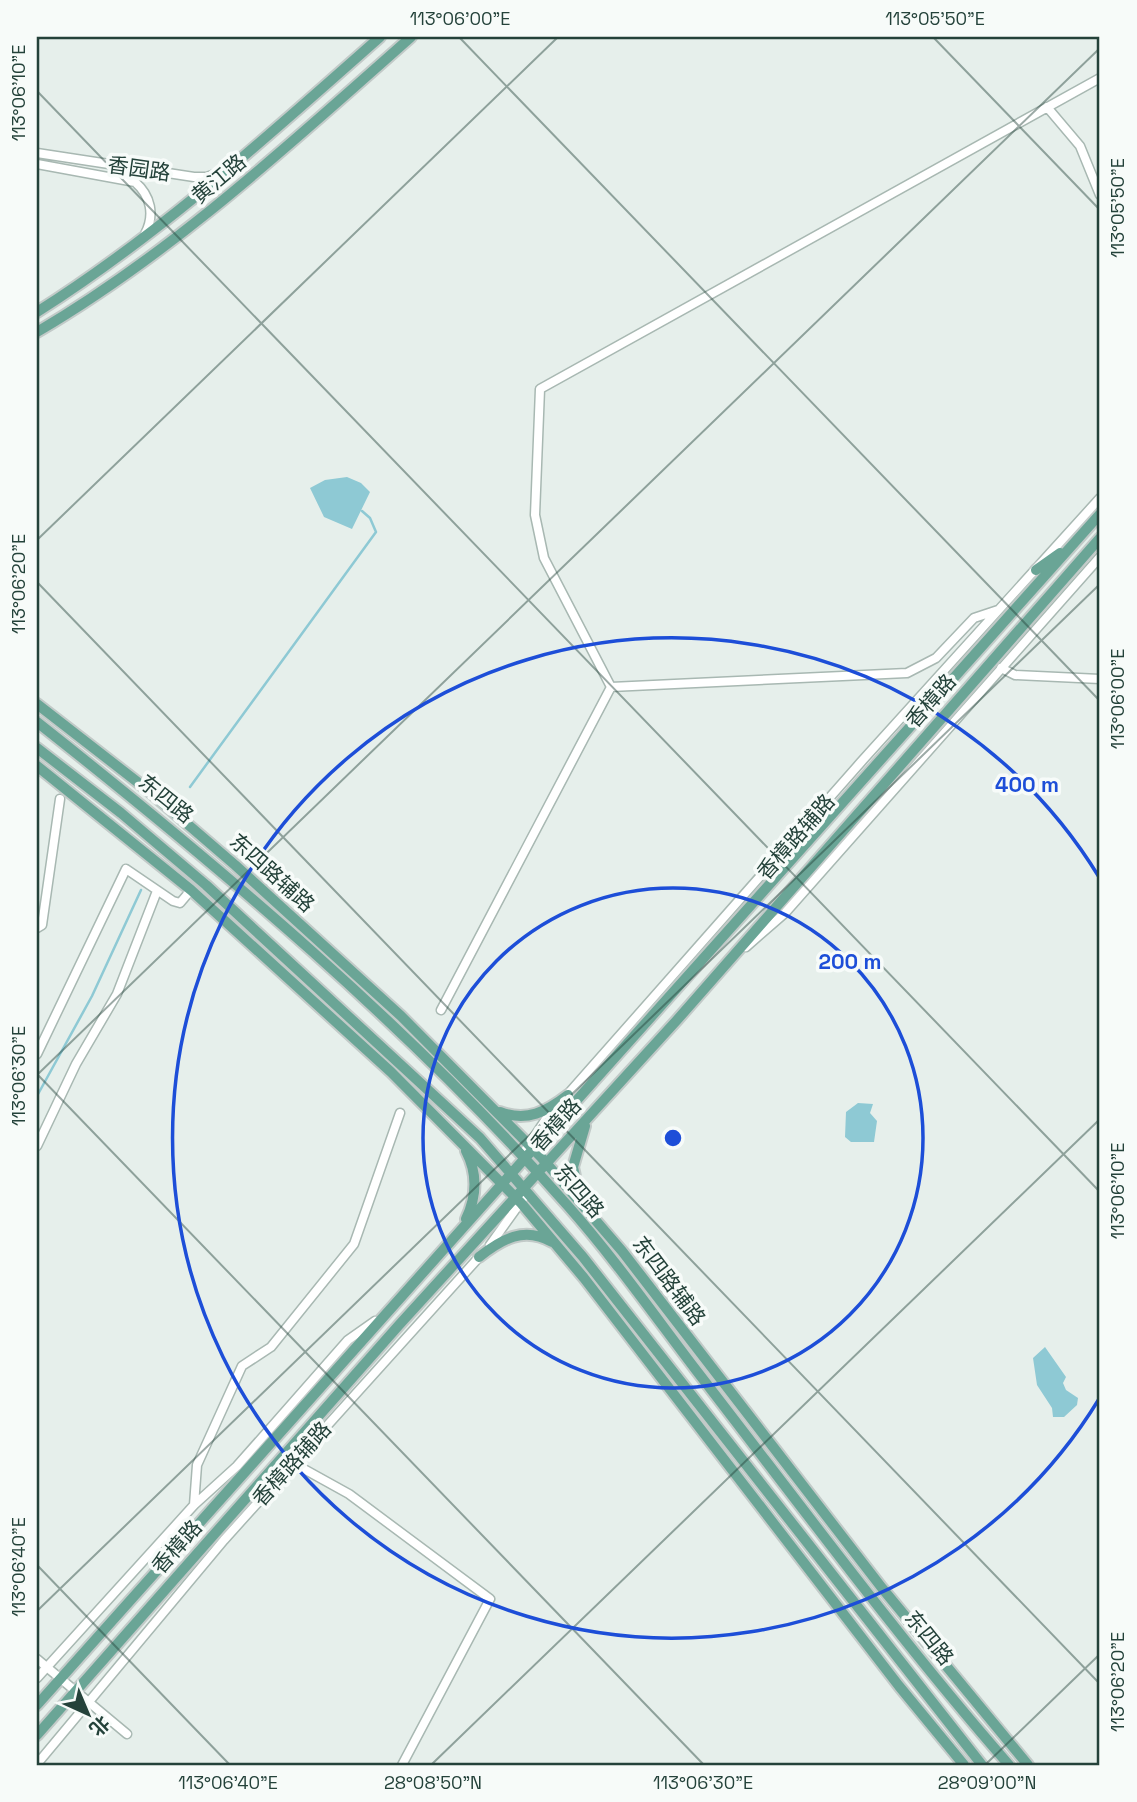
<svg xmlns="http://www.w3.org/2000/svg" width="1137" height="1802" font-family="'Space Grotesk','Noto Sans SC',sans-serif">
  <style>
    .water { fill: #8ec9d4 }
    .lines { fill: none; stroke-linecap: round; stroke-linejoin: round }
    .stream { stroke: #8ec9d4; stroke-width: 2.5 }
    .minor-casing { stroke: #a8b8b2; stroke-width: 11 }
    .major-casing { stroke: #c2cac8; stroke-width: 14 }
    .minor { stroke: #fff; stroke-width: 8 }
    .major { stroke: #6aa596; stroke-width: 10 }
    .ticks { fill: none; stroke: #24423a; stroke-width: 2; stroke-opacity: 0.45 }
    .ring { fill: none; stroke: #1d4ed8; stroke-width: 3.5 }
    .labels { text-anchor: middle; stroke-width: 7; stroke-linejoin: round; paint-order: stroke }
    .street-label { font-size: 21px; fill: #24423a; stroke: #f7fbf9 }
    .centre { fill: #1d4ed8; stroke: #f7fbf9; stroke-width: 3.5 }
    .ring-label { font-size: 21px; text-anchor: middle; font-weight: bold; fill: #1d4ed8; stroke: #f7fbf9; stroke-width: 7; stroke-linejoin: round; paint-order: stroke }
    .neatline { fill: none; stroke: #24423a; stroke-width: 2.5 }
    .ticks-label { font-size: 18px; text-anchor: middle; fill: #24423a }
  </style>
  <rect width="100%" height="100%" fill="#e6efeb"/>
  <path class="water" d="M347,477L361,483L370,492L352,529L324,517L310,488L325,480Z
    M858,1103L873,1104L870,1113L877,1121L874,1142H851L845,1137L846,1112Z
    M1045,1347L1066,1377L1063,1383L1066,1390L1078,1398L1077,1405L1064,1417H1053L1052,1408L1037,1385L1033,1358Z"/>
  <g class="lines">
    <path class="stream" d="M190,787L376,532L370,518L362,511
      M37,1096L92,996L141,890"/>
    <defs>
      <path id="minor" d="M1047,107L1080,146L1100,195
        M37,153L194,177H207L223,171
        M37,164L135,182C151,196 155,215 145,234
        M1001,668L1015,675L1100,679
        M611,687L544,558L535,515L540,389L1100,78
        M611,687L907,673L936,658L974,618L998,610
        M37,928L42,925L60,799
        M746,947L785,913L1100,557
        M441,1010L611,687
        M37,1054L126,869L173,901L180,903L191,890
        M37,1146L76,1064L117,994L157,891
        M526,1149L546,1119L861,762L1100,498
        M490,1245L523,1199
        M293,1463L349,1494L490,1599L402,1765
        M194,1505L197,1465L242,1366L271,1347L354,1244L400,1113
        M37,1659L127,1734
        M37,1678L194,1505L237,1466L348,1340L375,1321
        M37,1764L224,1540L481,1255"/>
      <path id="major" d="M37,312C162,233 270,134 380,37
        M37,332C175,251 292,142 411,37
        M1036,570L1060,553
        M37,704L149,791L235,865L401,1016L541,1157L622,1251L882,1588L1028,1765
        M37,722C224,870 410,1027 568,1206C614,1258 654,1315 696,1370C799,1503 899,1639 1009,1765
        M37,748L121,813L206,885L480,1138L583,1257L982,1765
        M37,766L191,890L391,1072L521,1203L584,1278L899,1686L964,1765
        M500,1112C527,1122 546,1112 568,1095
        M579,1195L573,1167L585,1126
        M466,1219C477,1196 478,1174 466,1151
        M479,1257C502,1239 524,1226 552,1242
        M37,1705L1100,514
        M37,1735L399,1325L677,1020L1100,538"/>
    </defs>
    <use href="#minor" class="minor-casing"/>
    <use href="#major" class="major-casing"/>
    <use href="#minor" class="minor"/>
    <use href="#major" class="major"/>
  </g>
  <path class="ticks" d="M459,37L1100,701M933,37L1100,210M37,91L1100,1192M37,540L558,37M37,582L1100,1684M37,1074L704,1765M37,1075L1100,48M37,1565L230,1765M37,1611L1100,584M431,1765L1100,1119M985,1765L1100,1654"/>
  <g class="ring">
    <circle cx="673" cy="1138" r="250"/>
    <path d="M1099 1399A500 500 0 1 1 1099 877"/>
  </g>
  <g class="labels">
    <g class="street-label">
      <text transform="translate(139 169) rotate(8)" y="7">香园路</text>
      <text transform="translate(219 179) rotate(-40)" y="7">黄江路</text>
      <text transform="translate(931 701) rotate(-49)" y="7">香樟路</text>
      <text transform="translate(166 799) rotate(39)" y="7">东四路</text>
      <text transform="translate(796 837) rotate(-49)" y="7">香樟路辅路</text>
      <text transform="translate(272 873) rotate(42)" y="7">东四路辅路</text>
      <text transform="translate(556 1125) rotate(-48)" y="7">香樟路</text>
      <text transform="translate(579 1191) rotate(49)" y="7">东四路</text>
      <text transform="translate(669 1281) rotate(53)" y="7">东四路辅路</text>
      <text transform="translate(292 1464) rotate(-48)" y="7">香樟路辅路</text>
      <text transform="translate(177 1547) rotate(-49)" y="7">香樟路</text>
      <text transform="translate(929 1638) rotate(51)" y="7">东四路</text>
    </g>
  </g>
  <circle cx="673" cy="1138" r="10" class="centre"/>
  <g class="ring-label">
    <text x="1027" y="792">400 m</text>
    <text x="850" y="969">200 m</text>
  </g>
  <rect width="1137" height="1802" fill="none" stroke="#f7fbf9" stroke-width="77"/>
  <g transform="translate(88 1714) rotate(136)" stroke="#f7fbf9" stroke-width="5" paint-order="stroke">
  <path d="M0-5L12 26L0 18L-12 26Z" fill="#24423a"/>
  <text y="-10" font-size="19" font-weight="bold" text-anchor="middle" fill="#24423a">北</text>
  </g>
  <rect x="38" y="38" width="1060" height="1726" class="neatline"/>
  <g class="ticks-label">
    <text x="460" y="25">113°06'00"E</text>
    <text x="935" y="25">113°05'50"E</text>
    <text transform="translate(19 93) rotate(-90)" y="6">113°06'10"E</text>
    <text transform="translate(1118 208) rotate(-90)" y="6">113°05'50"E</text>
    <text transform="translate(19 584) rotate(-90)" y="6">113°06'20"E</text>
    <text transform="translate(1118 699) rotate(-90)" y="6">113°06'00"E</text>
    <text transform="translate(19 1076) rotate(-90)" y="6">113°06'30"E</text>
    <text transform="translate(1118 1191) rotate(-90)" y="6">113°06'10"E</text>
    <text transform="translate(19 1567) rotate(-90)" y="6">113°06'40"E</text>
    <text transform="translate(1118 1682) rotate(-90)" y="6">113°06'20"E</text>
    <text x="228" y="1789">113°06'40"E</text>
    <text x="433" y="1789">28°08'50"N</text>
    <text x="703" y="1789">113°06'30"E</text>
    <text x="987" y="1789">28°09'00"N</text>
  </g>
</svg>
